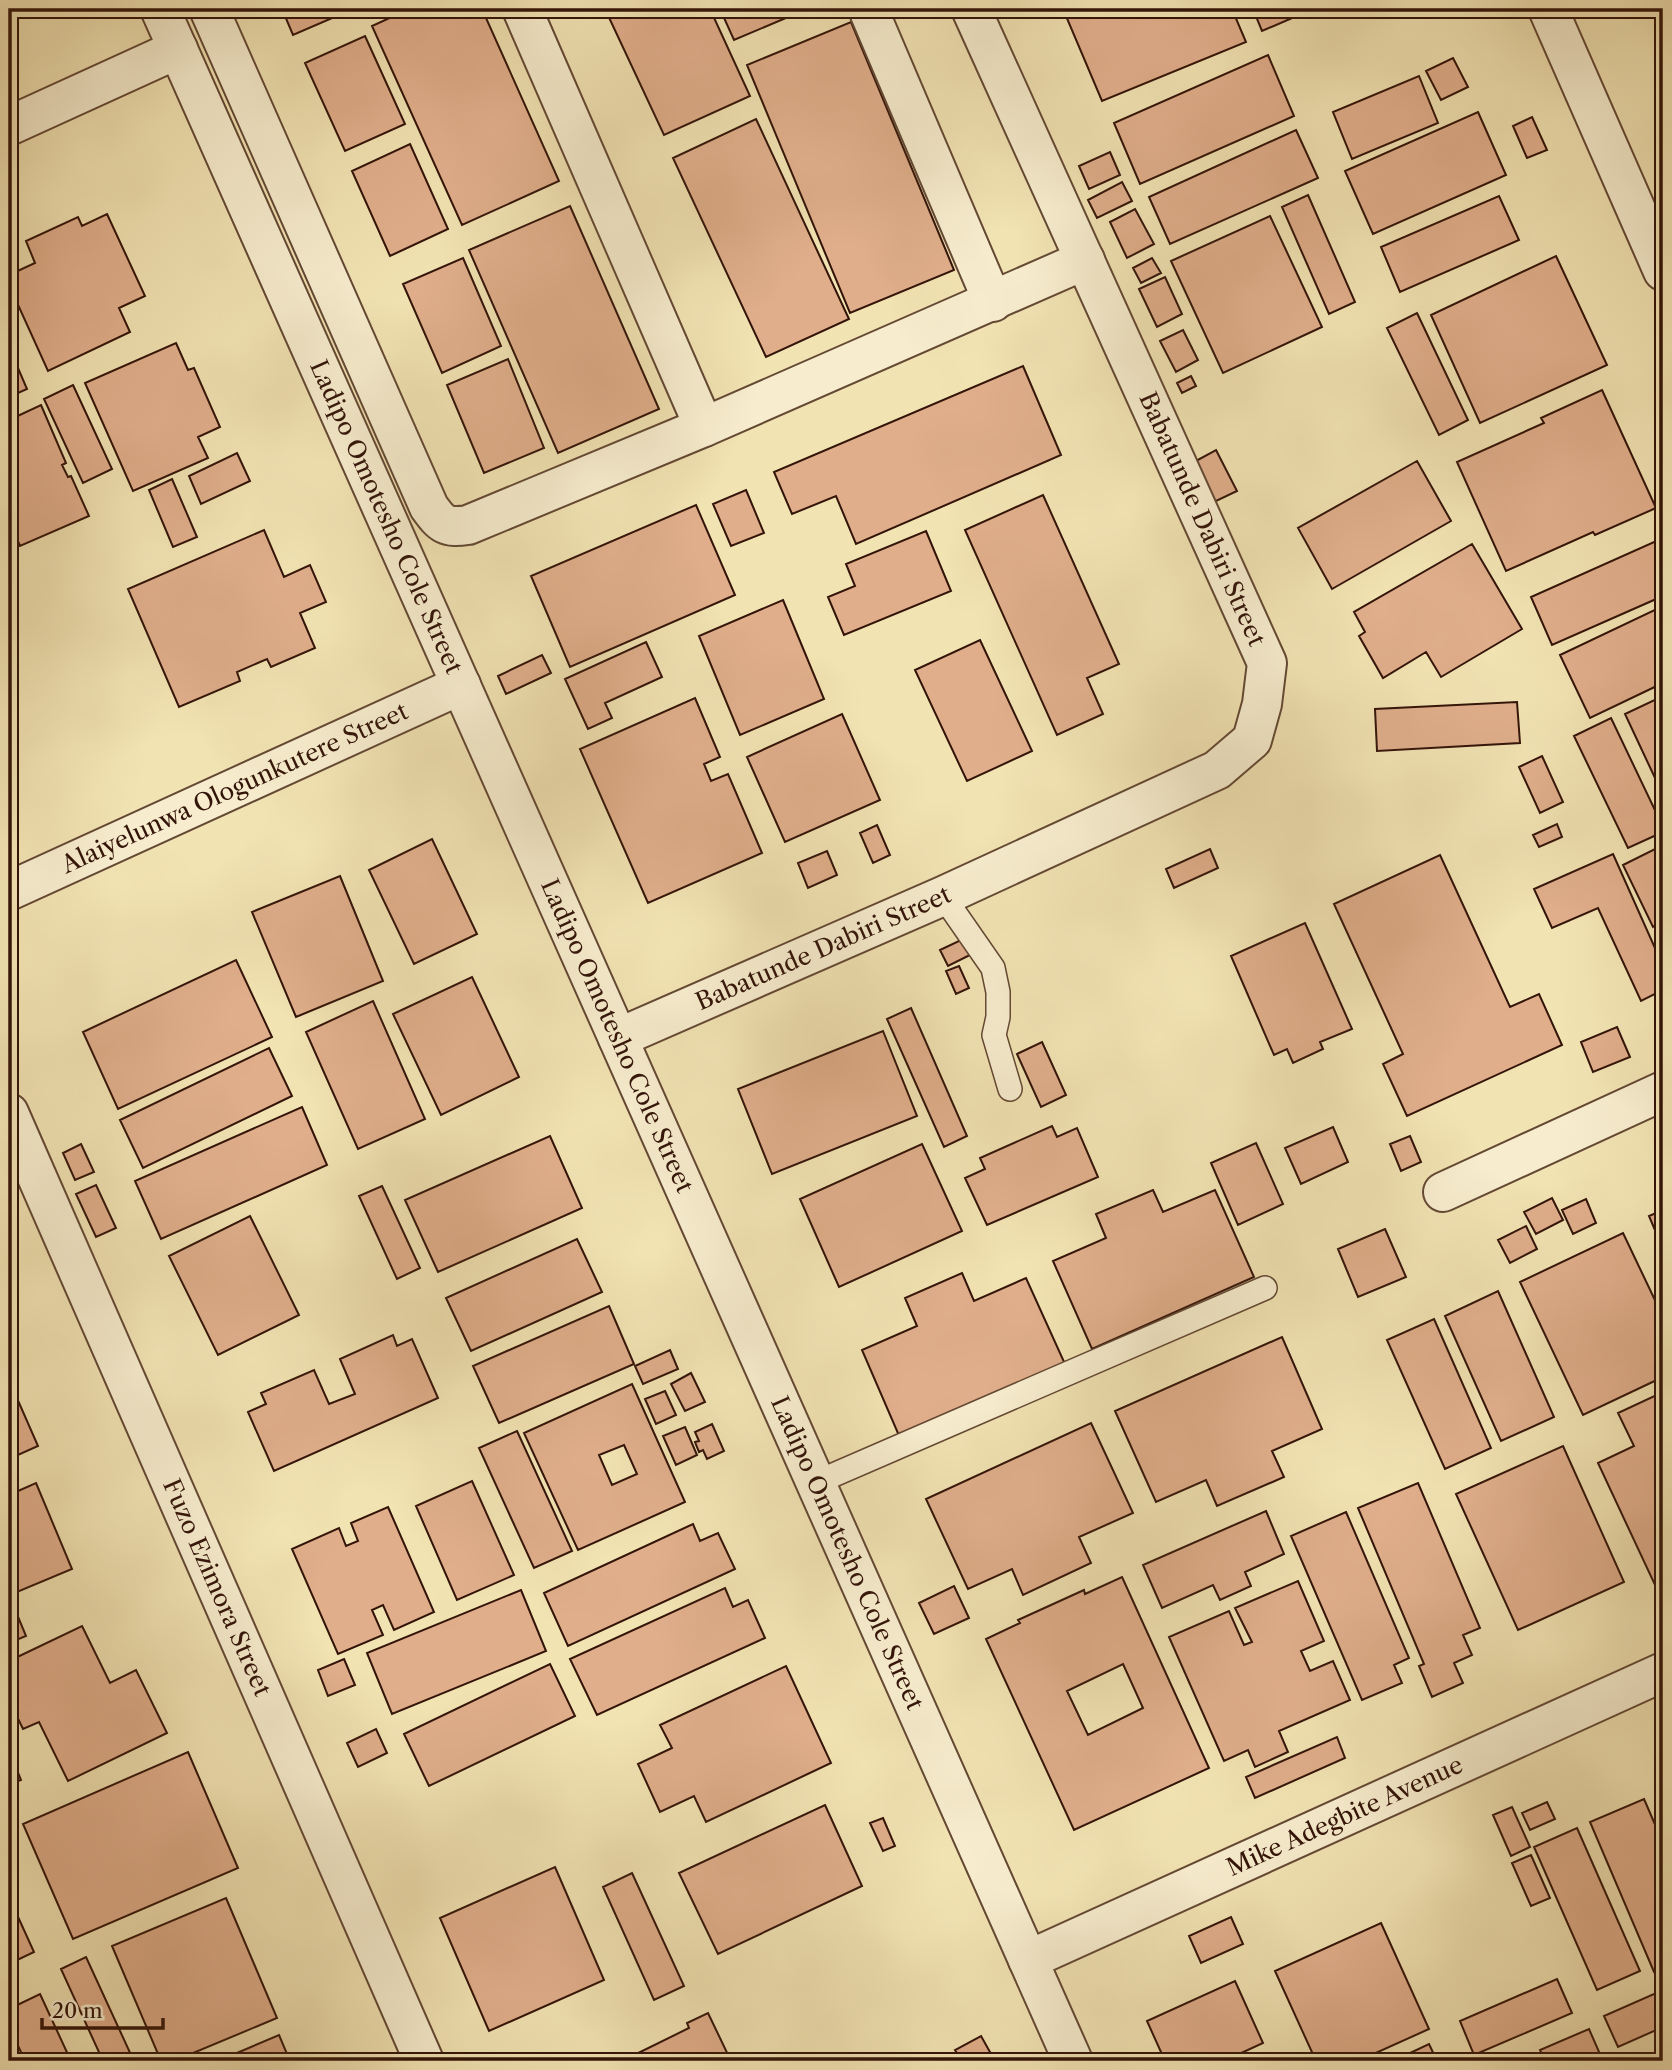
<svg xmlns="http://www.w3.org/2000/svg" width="1672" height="2070" font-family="'Libre Caslon Text',serif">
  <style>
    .building { fill: #e0ae8b; stroke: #331409; stroke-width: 2; fill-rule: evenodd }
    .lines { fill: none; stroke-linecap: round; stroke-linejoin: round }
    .service-casing { stroke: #634834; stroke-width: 26 }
    .minor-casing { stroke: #634834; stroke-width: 42 }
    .service { stroke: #f7edce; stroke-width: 23 }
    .minor { stroke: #f7edce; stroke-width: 38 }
    .labels { text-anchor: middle; stroke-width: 5; stroke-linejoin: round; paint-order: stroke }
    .street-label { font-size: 24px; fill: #331409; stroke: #f7edce }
  </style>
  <rect width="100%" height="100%" fill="#f2e3b3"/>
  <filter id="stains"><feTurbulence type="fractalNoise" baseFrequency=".00286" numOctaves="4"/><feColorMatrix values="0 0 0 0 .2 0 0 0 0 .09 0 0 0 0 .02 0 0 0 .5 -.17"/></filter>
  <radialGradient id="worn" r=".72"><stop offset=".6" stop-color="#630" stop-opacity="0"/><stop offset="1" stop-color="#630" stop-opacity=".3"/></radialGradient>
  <path class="building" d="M9,9H38L9,21Z
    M282,9H353L293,35Z
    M409,9H482L559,181L462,225L372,26Z
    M605,9H710L750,96L664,135Z
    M720,9H807L734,40Z
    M1063,9H1232L1246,42L1102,101Z
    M1253,9H1313L1262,31Z
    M851,22L954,270L850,313L747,65Z
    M365,36L405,124L345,151L305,63Z
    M1268,55L1294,116L1140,184L1114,123Z
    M1453,58L1468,87L1441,100L1426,71Z
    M1419,76L1438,123L1352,159L1333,112Z
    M1478,112L1506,175L1373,234L1345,171Z
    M1532,117L1547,150L1527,158L1513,126Z
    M756,119L849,319L766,357L673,158Z
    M1296,130L1318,178L1170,244L1149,197Z
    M410,144L448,229L390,256L352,171Z
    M1110,152L1120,175L1089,189L1079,166Z
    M1122,182L1132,201L1097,218L1088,200Z
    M1308,195L1355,302L1329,314L1282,207Z
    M1499,196L1519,240L1400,292L1381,247Z
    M570,206L659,409L558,453L469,250Z
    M1135,209L1154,244L1127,258L1110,222Z
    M107,214L145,296L119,308L130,332L48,371L9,285V275L35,263L26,241L78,217L82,226Z
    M1270,216L1322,327L1223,373L1171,261Z
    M1556,256L1607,365L1480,423L1431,315Z
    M463,258L501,346L442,373L403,284Z
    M1152,258L1161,273L1141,283L1133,268Z
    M1165,277L1182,314L1157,327L1139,289Z
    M1417,313L1468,420L1439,435L1387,328Z
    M1183,330L1198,360L1176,372L1160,341Z
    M176,343L188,370L194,368L220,427L198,437L208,458L133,491L85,383Z
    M9,347L27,389L9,397Z
    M508,359L544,448L484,473L447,385Z
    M1023,366L1061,455L856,544L836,496L792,514L774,472Z
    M1191,376L1196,386L1182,393L1177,383Z
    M73,385L112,469L83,483L44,399Z
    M1602,390L1656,508L1595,535L1593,532L1506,571L1457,462L1544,423L1541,418Z
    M41,405L66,463L62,465L68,477L71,476L89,516L20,546L9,520V481L17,477L9,458V420Z
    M1216,450L1237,491L1214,502L1194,462Z
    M237,453L250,481L201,504L189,476Z
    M1417,461L1451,521L1332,589L1298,528Z
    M172,479L197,537L173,547L149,490Z
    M746,490L764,533L731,546L713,504Z
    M1043,495L1119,664L1087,678L1103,714L1057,735L965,530Z
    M696,505L735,595L570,667L531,576Z
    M264,530L284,577L310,565L326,602L300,613L315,648L271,667L267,659L237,672L240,681L179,707L128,589Z
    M926,531L951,591L844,635L828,597L855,586L846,564Z
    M9,537L17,555L9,559Z
    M1663,538V596L1552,645L1531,597Z
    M1472,544L1522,629L1441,677L1426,652L1383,678L1359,636L1365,632L1354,612Z
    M783,600L824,699L740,735L699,636Z
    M1663,606V683L1590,718L1560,655Z
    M980,640L1032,751L967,781L915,670Z
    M646,642L662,677L605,703L612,718L588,729L565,679Z
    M542,655L551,673L506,694L498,676Z
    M1663,696V795L1625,714Z
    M695,698L720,757L704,764L711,781L728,774L762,853L648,903L580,749Z
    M1517,702L1520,743L1377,751L1375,709Z
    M842,714L880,800L785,842L747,757Z
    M1611,718L1663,827V832L1628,848L1574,736Z
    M1542,756L1563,802L1540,813L1519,767Z
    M1557,824L1562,837L1539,847L1533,835Z
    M877,825L890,855L873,863L860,833Z
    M432,839L477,934L414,964L369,870Z
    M1663,845V922L1653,927L1623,865Z
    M1210,849L1218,868L1174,888L1166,869Z
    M827,851L837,875L808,888L798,863Z
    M1613,854L1663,966V990L1641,1001L1598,908L1552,928L1534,889Z
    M1440,855L1510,1007L1539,994L1562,1045L1407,1116L1383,1064L1403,1054L1334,904Z
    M340,876L383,981L296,1017L252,912Z
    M1305,923L1352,1029L1320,1042L1323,1049L1293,1063L1287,1049L1274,1055L1231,956Z
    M963,939L970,955L948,966L940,950Z
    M236,960L272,1037L118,1109L83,1032Z
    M959,966L969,988L956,994L946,971Z
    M472,977L519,1077L441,1115L393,1014Z
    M373,1001L425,1119L358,1149L306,1032Z
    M911,1008L967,1136L944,1147L887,1019Z
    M1617,1027L1630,1057L1593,1072L1581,1042Z
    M883,1031L917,1116L772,1174L738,1089Z
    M1042,1042L1066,1095L1041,1107L1017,1054Z
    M269,1048L292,1096L143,1168L120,1120Z
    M302,1107L327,1165L161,1239L135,1181Z
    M1052,1126L1057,1137L1077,1128L1098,1177L987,1225L965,1178L985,1169L980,1158Z
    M1333,1127L1348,1162L1301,1184L1285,1148Z
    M550,1136L582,1208L438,1272L405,1200Z
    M1410,1136L1421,1162L1401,1171L1390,1144Z
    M1256,1143L1283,1204L1238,1225L1211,1163Z
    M81,1144L94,1172L75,1180L63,1153Z
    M922,1144L962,1231L839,1287L800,1199Z
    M96,1185L116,1228L96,1237L76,1194Z
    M382,1186L420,1268L397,1279L359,1196Z
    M1153,1190L1163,1212L1215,1190L1254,1277L1092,1349L1053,1261L1106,1238L1096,1214Z
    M1552,1198L1563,1220L1536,1234L1524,1212Z
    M1586,1199L1596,1223L1573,1234L1562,1210Z
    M1663,1210V1249L1649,1216Z
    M250,1216L299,1315L218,1355L169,1256Z
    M1526,1226L1537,1249L1510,1263L1498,1240Z
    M1385,1229L1406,1277L1358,1297L1338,1249Z
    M1623,1233L1663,1317V1377L1583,1415L1520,1282Z
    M577,1239L602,1292L471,1351L446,1298Z
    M962,1273L974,1301L1026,1278L1065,1364L900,1438L862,1350L917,1326L905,1298Z
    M1498,1291L1554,1417L1501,1441L1445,1316Z
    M609,1306L634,1364L499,1423L473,1366Z
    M1434,1319L1491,1448L1445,1469L1387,1340Z
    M393,1335L397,1346L412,1339L438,1398L274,1471L248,1412L266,1404L261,1393L314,1370L329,1404L355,1394L340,1359Z
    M1282,1337L1322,1429L1272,1451L1284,1477L1217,1506L1206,1480L1156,1502L1115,1411Z
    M670,1350L678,1369L643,1384L635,1366Z
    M691,1373L705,1402L685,1411L671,1384Z
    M9,1380L38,1446L9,1459Z
    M632,1384L685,1502L578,1550L524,1433ZM624,1445L637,1474L612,1485L599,1455Z
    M665,1391L676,1415L656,1424L645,1399Z
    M1663,1392V1581L1655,1585L1598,1463L1634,1446L1618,1413Z
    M1091,1423L1133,1513L1079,1537L1091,1563L1023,1595L1012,1569L968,1589L926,1499Z
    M712,1424L724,1451L707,1459L703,1450L699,1452L695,1442L699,1441L695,1432Z
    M685,1427L697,1455L676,1465L663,1436Z
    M517,1431L572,1551L534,1568L479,1448Z
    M1563,1446L1624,1582L1518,1630L1456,1494Z
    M472,1481L514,1575L457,1600L416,1506Z
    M36,1483L72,1569L17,1592L9,1573V1495Z
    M1418,1483L1480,1628L1463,1635L1472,1655L1454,1663L1463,1683L1432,1697L1419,1666L1424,1664L1358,1508Z
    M388,1507L434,1612L394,1630L383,1605L372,1610L383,1635L338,1654L292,1549L339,1528L346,1546L358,1541L351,1523Z
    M1266,1511L1284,1554L1245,1572L1251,1586L1220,1600L1213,1585L1162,1608L1143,1565Z
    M1346,1512L1409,1658L1394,1665L1402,1683L1362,1700L1291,1536Z
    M693,1524L700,1541L718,1533L735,1569L568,1646L544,1593Z
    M1122,1577L1209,1768L1074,1830L986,1639L1020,1623L1018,1620L1084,1590L1085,1594ZM1123,1664L1143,1708L1088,1735L1067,1691Z
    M1298,1581L1324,1641L1301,1651L1310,1671L1333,1661L1350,1700L1279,1731L1288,1752L1255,1767L1248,1750L1224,1761L1169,1637L1229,1611L1244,1645L1252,1642L1235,1608Z
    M954,1586L969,1618L934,1634L919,1603Z
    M725,1588L733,1607L748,1600L765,1638L597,1715L570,1659Z
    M521,1590L546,1651L392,1714L367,1653Z
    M9,1595L26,1636L9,1643Z
    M82,1626L110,1683L136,1670L167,1733L68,1781L39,1722L23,1729L9,1700V1661Z
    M344,1659L355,1685L328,1696L318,1670Z
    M550,1664L575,1716L429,1786L404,1734Z
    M786,1666L831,1763L706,1822L694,1796L660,1812L638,1764L672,1748L660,1725Z
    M376,1729L387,1753L358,1767L347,1743Z
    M1337,1737L1345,1758L1255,1798L1246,1777Z
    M9,1750L21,1780L9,1785Z
    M188,1752L238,1868L73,1939L23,1824Z
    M1663,1755V1775L1655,1759Z
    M1644,1799L1663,1843V1968L1654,1972L1590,1822Z
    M1547,1802L1555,1819L1530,1830L1522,1813Z
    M825,1805L862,1886L718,1954L679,1873Z
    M1512,1807L1530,1847L1511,1856L1493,1815Z
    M883,1818L895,1846L883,1851L870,1823Z
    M1577,1828L1640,1971L1597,1990L1534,1847Z
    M1531,1855L1550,1898L1531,1906L1512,1863Z
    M555,1867L604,1980L489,2031L440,1918Z
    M632,1873L684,1986L654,2000L603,1887Z
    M9,1897L34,1952L9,1964Z
    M226,1898L277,2018L174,2061H161L112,1946Z
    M1231,1917L1243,1944L1201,1963L1189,1936Z
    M1381,1923L1429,2029L1358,2061H1316L1275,1971Z
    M86,1957L132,2057L123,2061H103L61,1969Z
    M1557,1979L1572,2013L1474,2055L1460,2021Z
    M1235,1981L1263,2043L1224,2061H1165L1147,2021Z
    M1663,1990V2027L1618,2047L1604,2016Z
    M40,1994L71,2061H25L9,2026V2009Z
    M708,2013L731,2061H622L689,2028L687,2023Z
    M1589,2029L1603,2061H1545L1540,2050Z
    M279,2035L290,2061H218Z
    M981,2036L995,2061H962L955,2050Z
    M1429,2044L1437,2061H1393Z
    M1265,2054L1269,2061H1250Z"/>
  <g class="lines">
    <defs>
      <path id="service" d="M943,896L993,968L998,992V1017L994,1035L1010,1089
        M815,1483L1265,1288"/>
      <g id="minor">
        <path id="s1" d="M160,9L1073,2061"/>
        <path d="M209,9L429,507C442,525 446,528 468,525L704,427L522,9"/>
        <path d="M868,9L993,302"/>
        <path d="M1548,9L1663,271"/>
        <path d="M9,126L178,49"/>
        <path d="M704,427L1085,260"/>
        <path id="s2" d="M9,891L461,685"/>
        <path id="s3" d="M618,1038L943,896L1217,770L1252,740L1262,704L1267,663L971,9"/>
        <path id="s4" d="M9,1113L424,2061"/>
        <path d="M1443,1192L1663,1091"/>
        <path id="s5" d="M1028,1960L1663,1672"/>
      </g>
    </defs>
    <use href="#service" class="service-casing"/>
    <use href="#minor" class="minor-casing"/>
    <use href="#service" class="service"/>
    <use href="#minor" class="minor"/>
  </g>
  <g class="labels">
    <g class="street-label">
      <text dy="8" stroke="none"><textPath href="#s1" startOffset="556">Ladipo Omotesho Cole Street</textPath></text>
      <text transform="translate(1202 519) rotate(66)" y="8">Babatunde Dabiri Street</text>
      <text dy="8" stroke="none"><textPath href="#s2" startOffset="248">Alaiyelunwa Ologunkutere Street</textPath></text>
      <text dy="8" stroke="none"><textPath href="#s3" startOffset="224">Babatunde Dabiri Street</textPath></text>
      <text dy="8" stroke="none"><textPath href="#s1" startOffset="1124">Ladipo Omotesho Cole Street</textPath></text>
      <text dy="8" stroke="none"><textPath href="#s1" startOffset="1690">Ladipo Omotesho Cole Street</textPath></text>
      <text dy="8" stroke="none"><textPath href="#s4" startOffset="518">Fuzo Ezimora Street</textPath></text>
      <text dy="8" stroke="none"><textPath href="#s5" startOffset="348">Mike Adegbite Avenue</textPath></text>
    </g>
  </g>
  <rect width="1672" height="2070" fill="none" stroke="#f2e3b3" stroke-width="35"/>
  <rect x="10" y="10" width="1651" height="2049" fill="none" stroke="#331409" stroke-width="3.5"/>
  <rect x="18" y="18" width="1637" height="2035" fill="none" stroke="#331409" stroke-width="2"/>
  <path d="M42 2018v10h121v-10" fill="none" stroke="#331409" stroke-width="3.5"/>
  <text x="52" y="2018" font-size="21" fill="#331409" stroke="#f7edce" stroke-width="5" paint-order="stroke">20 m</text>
  <rect width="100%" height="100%" filter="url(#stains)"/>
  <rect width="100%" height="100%" fill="url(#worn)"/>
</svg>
